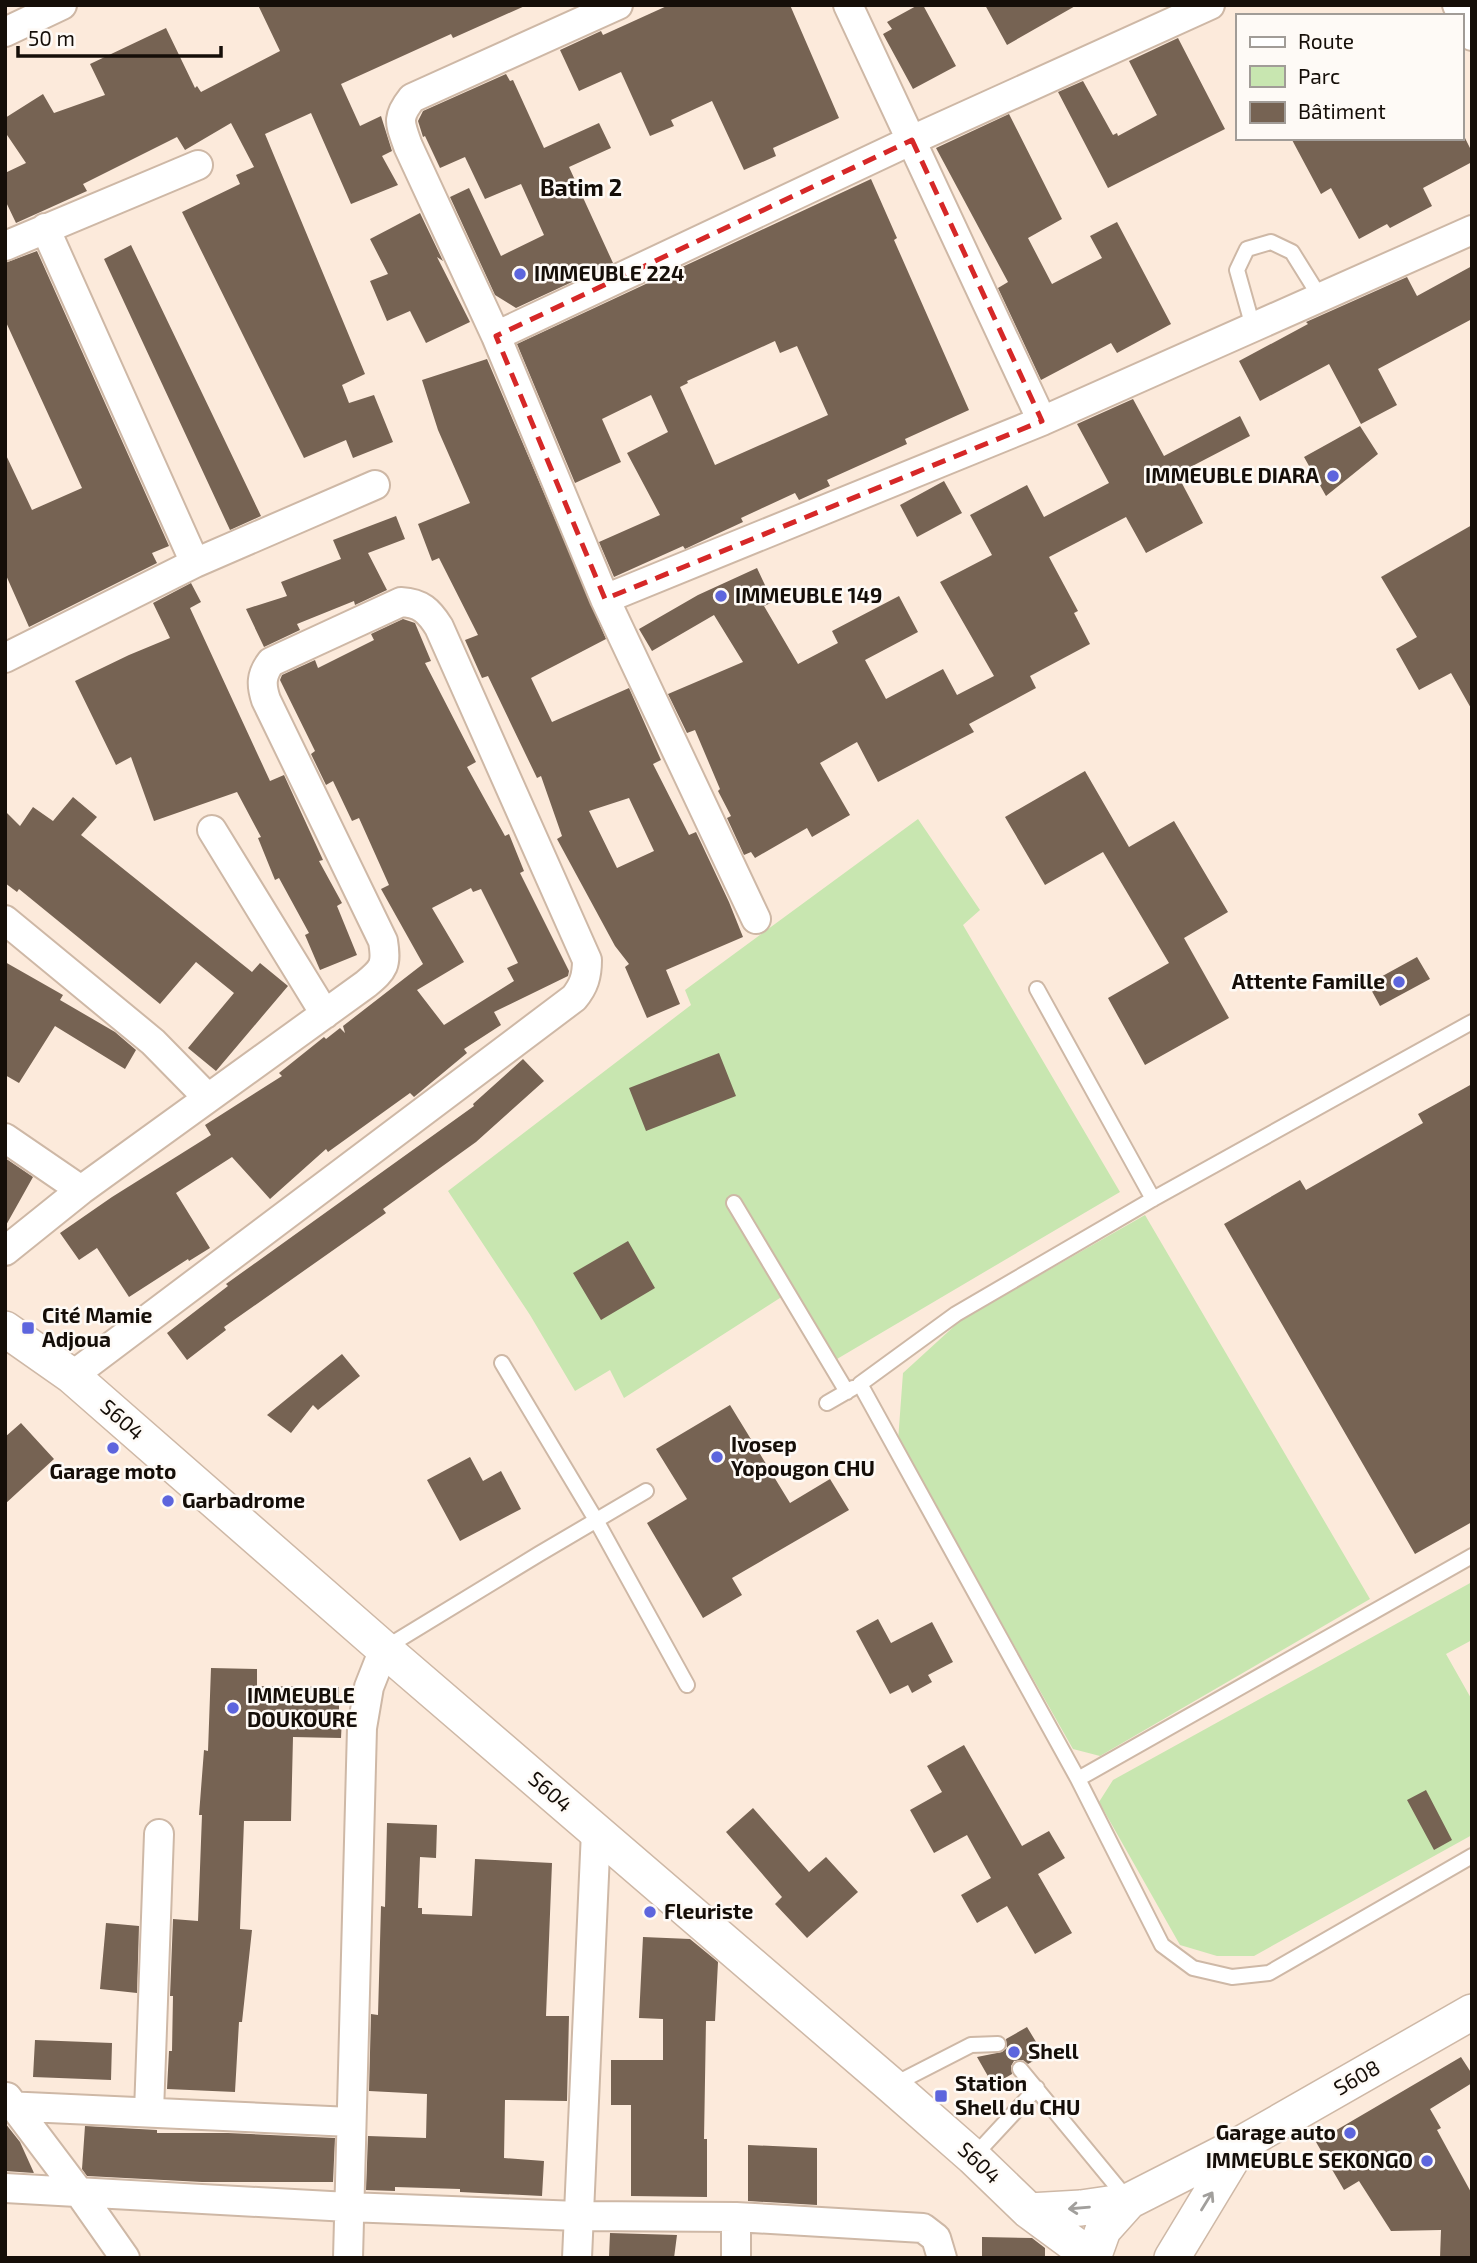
<svg xmlns="http://www.w3.org/2000/svg" width="1477" height="2263" font-family="'Exo 2',sans-serif">
  <style>
    .green { fill: #c8e6b0 }
    .building { fill: #766353; fill-rule: evenodd }
    .lines { fill: none; stroke-linecap: round; stroke-linejoin: round }
    .service-casing { stroke: #ceb8a6; stroke-width: 18 }
    .minor-casing { stroke: #ceb8a6; stroke-width: 32 }
    .tertiary-casing { stroke: #ceb8a6; stroke-width: 38 }
    .service { stroke: #fff; stroke-width: 14 }
    .minor { stroke: #fff; stroke-width: 28 }
    .tertiary { stroke: #fff; stroke-width: 35 }
    .oneway { stroke: #a19f9c }
    .marked { fill: none; stroke: #d62828; stroke-width: 5; stroke-dasharray: 14 9; stroke-linejoin: round }
    .poi-dot { fill: #5d65dd; stroke: #fefaf6; stroke-width: 2.5 }
    .labels { text-anchor: middle; stroke-width: 5; stroke-linejoin: round; paint-order: stroke }
    .poi-label { font-size: 21px; font-weight: bold; fill: #150e08; stroke: #fefaf6; text-anchor: start }
    .street-label { font-size: 21px; fill: #150e08; stroke: #fefaf6 }
    .neighbourhood-label { font-size: 23px; font-weight: bold; fill: #150e08; stroke: #fefaf6 }
  </style>
  <rect width="100%" height="100%" fill="#fceadb"/>
  <path class="green" d="M918,819L980,910L963,925L1120,1192L837,1359L794,1289L624,1398L610,1370L575,1391L530,1315L448,1191L691,1005L685,990Z
    M1145,1215L1370,1599L1100,1756L1073,1749L898,1441L903,1373L961,1320Z
    M1472,1582V1640L1446,1654L1472,1700V1835L1254,1956H1217L1180,1945L1099,1802L1113,1780Z"/>
  <path class="building" d="M258,5H527L453,38L451,34L341,84L360,126L381,116L392,151L382,156L398,185L351,204L311,113L265,134L365,374L342,385L349,403L374,395L393,442L353,458L346,440L304,458L182,212L240,184L236,175L254,167L231,123L185,150L177,137L83,184L87,191L16,223L5,200V173L26,163L5,132V118L43,94L54,113L105,95L90,64L166,28L195,88L197,86L201,92L280,51Z
    M669,5H790L839,118L773,148L776,156L744,170L712,101L671,120L674,126L650,136L621,72L579,91L560,50L601,31L603,35Z
    M918,5H923L956,66L913,89L883,34L892,29L887,22Z
    M985,5H1077L1007,45Z
    M1178,38L1225,129L1108,188L1058,92L1083,81L1113,135L1117,133L1118,136L1157,115L1129,61Z
    M506,74L510,81L513,80L544,148L599,123L611,148L569,167L613,263L516,308L495,295L450,197L469,188L501,256L544,235L521,184L485,199L465,157L440,168L425,136L423,137L418,121L423,111Z
    M1009,114L1062,219L1028,238L1052,284L1102,258L1090,236L1117,222L1171,324L1117,353L1111,343L1041,380L998,288L1008,282L936,148Z
    M1291,138H1465L1472,152V162L1423,188L1432,206L1390,228L1387,224L1359,239L1331,188L1321,194Z
    M871,179L897,238L894,240L969,410L905,439L907,444L827,480L830,486L799,500L795,493L741,518L743,522L702,541L685,549L683,546L614,577L599,542L660,515L627,453L668,432L651,395L602,419L621,462L575,483L517,344ZM775,341L780,353L797,346L828,415L715,465L680,387L688,383L687,381Z
    M420,213L443,261L437,257L470,322L426,343L410,311L387,321L370,281L388,274L370,239Z
    M131,245L261,516L230,530L104,259Z
    M37,251L169,546L152,553L157,563L29,627L5,573V453L32,510L82,488L5,320V263Z
    M1472,266V319L1378,369L1397,405L1361,424L1329,364L1260,401L1239,361L1308,324L1306,322L1407,277L1417,296Z
    M487,359L606,639L531,678L552,722L629,688L661,760L653,764L689,835L696,832L729,902L743,937L666,970L680,1004L647,1018L625,967L629,964L615,946L557,839L562,836L541,776L537,778L488,676L482,678L465,640L478,635L439,558L432,561L418,524L470,503L438,430L422,380ZM629,798L654,851L617,868L589,811Z
    M1133,399L1164,456L1240,416L1250,436L1177,474L1203,523L1146,553L1126,517L1049,557L1078,611L1074,613L1090,644L1030,676L1036,688L969,724L974,732L878,782L857,742L820,763L850,815L812,837L807,828L755,858L751,852L744,855L727,818L731,816L718,791L720,789L695,730L687,733L668,694L743,662L714,615L652,651L639,629L698,595L757,568L773,602L764,606L798,664L838,643L832,631L899,596L918,632L865,660L886,699L943,669L957,695L994,676L940,582L992,555L970,515L1027,485L1044,517L1109,483L1077,424Z
    M1360,426L1378,454L1326,496L1304,457Z
    M944,481L962,513L917,537L900,505Z
    M396,516L405,539L368,553L387,590L355,605L354,601L297,624L300,630L264,647L246,609L287,596L281,582L341,559L333,540Z
    M1472,525V710L1451,673L1419,690L1396,649L1417,637L1381,577Z
    M191,583L201,602L190,608L270,781L284,775L323,860L319,861L342,903L337,906L357,955L320,970L305,935L309,933L279,878L275,880L258,838L261,837L237,792L154,821L131,757L116,765L75,681L129,655L170,638L153,603Z
    M403,619L415,623L431,661L425,663L476,762L467,767L505,836L509,834L524,871L520,873L569,971L568,976L494,1012L501,1025L464,1049L467,1053L414,1097L410,1093L328,1152L326,1149L270,1199L232,1157L176,1193L210,1248L189,1261L188,1259L129,1297L97,1248L79,1260L60,1233L112,1197L211,1135L205,1125L282,1076L279,1073L324,1037L326,1039L340,1028L345,1033L343,1026L423,964L381,889L389,885L359,818L352,821L333,781L326,785L311,754L315,751L280,680L282,675L315,660L318,668L374,640L371,634ZM471,888L473,892L481,889L518,963L507,968L514,981L444,1025L417,990L464,962L432,908Z
    M1085,771L1129,847L1174,821L1228,912L1184,938L1229,1018L1145,1065L1108,998L1169,963L1103,852L1045,885L1005,817Z
    M73,797L97,817L81,835L252,972L260,963L288,986L216,1071L188,1048L234,993L196,962L160,1004L19,889L17,892L5,883V811L20,826L33,807L53,821Z
    M1417,957L1430,979L1380,1006L1368,984Z
    M5,962L63,995L60,1000L115,1032L136,1050L125,1069L55,1026L19,1083L5,1075Z
    M719,1053L736,1096L646,1131L629,1088Z
    M523,1059L544,1081L476,1142L383,1209L386,1213L224,1327L226,1330L187,1360L167,1333L228,1286L226,1284L474,1106L473,1104Z
    M1472,1084V1522L1415,1554L1224,1224L1300,1180L1306,1190L1423,1123L1418,1114Z
    M5,1158L33,1177L5,1227Z
    M628,1241L655,1288L601,1320L573,1273Z
    M342,1354L360,1376L318,1410L313,1405L291,1433L267,1415Z
    M730,1405L790,1503L830,1479L849,1510L732,1578L742,1595L703,1618L647,1523L687,1499L656,1449Z
    M21,1423L54,1459L5,1504V1437Z
    M470,1457L483,1481L501,1471L521,1509L460,1541L427,1480Z
    M878,1619L891,1643L932,1622L953,1662L928,1675L932,1682L912,1693L908,1685L890,1694L856,1631Z
    M211,1668L257,1669V1686L339,1687V1717H342L341,1738L293,1737L291,1821H244L240,1929L252,1930L242,2022H239L235,2092L167,2089L169,2051H172L173,1996H170L173,1919L198,1921L202,1815H199L204,1750L208,1751Z
    M964,1745L1022,1846L1049,1831L1065,1858L1038,1874L1072,1933L1035,1954L1007,1906L977,1923L961,1895L991,1878L967,1835L934,1853L910,1810L942,1792L927,1766Z
    M1426,1790L1452,1840L1434,1850L1407,1800Z
    M753,1808L809,1872L826,1857L858,1892L807,1938L775,1904L782,1897L726,1832Z
    M387,1823L437,1825L436,1858L420,1857L418,1908H422V1914L472,1916L475,1859L552,1863L546,2016H569L567,2101L505,2100L504,2158L544,2161L542,2196L460,2192V2189L395,2187V2191L366,2190L368,2136L426,2138L427,2094L369,2091L371,2014L378,2015L381,1906L385,1907Z
    M106,1923L139,1926L137,1993L100,1989Z
    M643,1937L690,1939L718,1962L715,2021H706L704,2139H707V2197L631,2196V2105H611V2060H663V2019L639,2018Z
    M1027,2027L1044,2055L1028,2064L1023,2060L1014,2061L1011,2066L1012,2074L993,2085L977,2057L1002,2052L1007,2048L1006,2039Z
    M35,2040L112,2043L111,2080L33,2077Z
    M1461,2057L1472,2074V2083L1430,2109L1441,2128L1437,2130L1472,2194V2258H1440L1441,2230L1391,2231L1359,2181L1344,2190L1316,2142Z
    M5,2123L20,2142L34,2173L5,2171Z
    M85,2126L157,2130V2133H228L335,2138L333,2182H202L87,2176L82,2169Z
    M748,2145L817,2148V2205L748,2201Z
    M610,2233L677,2235L674,2258H609Z
    M982,2237L1032,2238L1045,2248V2258H982Z"/>
  <g class="lines">
    <defs>
      <path id="service" d="M1253,327L1237,270L1247,249L1271,242L1292,252L1320,297
        M1037,989L1153,1199
        M1472,1022L1153,1199L956,1314L860,1384L1078,1779L1162,1945L1193,1968L1232,1977L1269,1973L1472,1856
        M734,1203L847,1392
        M502,1363L596,1520L687,1685
        M827,1403L853,1388
        M385,1648L539,1554L646,1491
        M1078,1779L1472,1556
        M1020,2069L1128,2200
        M893,2085L971,2045L998,2044
        M974,2156L1037,2088"/>
      <path id="minor" d="M618,5L412,98C396,118 400,123 408,146L496,336L605,599L756,919
        M848,5L1042,421
        M1457,5L1472,36
        M5,32L62,5
        M45,228L195,563
        M5,246L198,165
        M496,336L912,140L1210,5
        M605,599L1042,421L1472,230
        M5,658L195,563L375,485
        M212,830L325,1014
        M5,920L153,1042L208,1098
        M5,1138L81,1190
        M5,1251L81,1190L366,984C384,969 387,965 383,941L266,700C261,685 261,675 271,662L401,602C421,603 429,611 439,627L587,960C587,976 584,986 574,998L72,1376
        M7,2097L78,2191L125,2258
        M5,2106L351,2122
        M149,2112L159,1834
        M5,2188L348,2207L578,2216L736,2217L923,2228L936,2238L942,2258
        M736,2217V2258
        M348,2258L362,1728L369,1687L384,1649
        M577,2258L596,1831"/>
      <path id="tertiary" d="M5,1329L72,1376L384,1649L892,2086L973,2157L1029,2211L1093,2258
        M1029,2211L1081,2208L1129,2201
        M1093,2258L1103,2230L1129,2201L1241,2144L1472,2012
        M1172,2258L1241,2144"/>
    </defs>
    <use href="#service" class="service-casing"/>
    <use href="#minor" class="minor-casing"/>
    <use href="#tertiary" class="tertiary-casing"/>
    <use href="#service" class="service"/>
    <use href="#minor" class="minor"/>
    <use href="#tertiary" class="tertiary"/>
  </g>
  <defs><path id="oneway-shaft" d="M-6 0H5M1.5-3L5.5 0L1.5 3" fill="none" stroke-width="1.6" stroke-linecap="round" stroke-linejoin="round" transform="scale(1.75)"/></defs>
  <g class="oneway">
    <use href="#oneway-shaft" transform="translate(1207 2201) rotate(-58)"/>
    <use href="#oneway-shaft" transform="translate(1079 2208) rotate(175)"/>
  </g>
  <path class="marked" d="M912,140L1042,421L605,599L496,336Z"/>
  <g class="poi-dot">
    <circle cx="520" cy="274" r="7"/>
    <circle cx="1333" cy="476" r="7"/>
    <circle cx="721" cy="596" r="7"/>
    <circle cx="1399" cy="982" r="7"/>
    <rect x="21" y="1321" width="14" height="14" rx="3.5"/>
    <circle cx="113" cy="1448" r="7"/>
    <circle cx="717" cy="1457" r="7"/>
    <circle cx="168" cy="1501" r="7"/>
    <circle cx="233" cy="1708" r="7"/>
    <circle cx="650" cy="1912" r="7"/>
    <circle cx="1014" cy="2052" r="7"/>
    <rect x="934" y="2089" width="14" height="14" rx="3.5"/>
    <circle cx="1350" cy="2133" r="7"/>
    <circle cx="1427" cy="2161" r="7"/>
  </g>
  <g class="labels">
    <g class="poi-label">
      <text x="534" y="281">IMMEUBLE 224</text>
      <text x="1319" y="483" text-anchor="end">IMMEUBLE DIARA</text>
      <text x="735" y="603">IMMEUBLE 149</text>
      <text x="1385" y="989" text-anchor="end">Attente Famille</text>
      <text x="42" y="1323">Cité Mamie<tspan x="42" dy="24">Adjoua</tspan></text>
      <text x="731" y="1452">Ivosep<tspan x="731" dy="24">Yopougon CHU</tspan></text>
      <text x="113" y="1479" text-anchor="middle">Garage moto</text>
      <text x="182" y="1508">Garbadrome</text>
      <text x="247" y="1703">IMMEUBLE<tspan x="247" dy="24">DOUKOURE</tspan></text>
      <text x="664" y="1919">Fleuriste</text>
      <text x="1028" y="2059">Shell</text>
      <text x="955" y="2091">Station<tspan x="955" dy="24">Shell du CHU</tspan></text>
      <text x="1336" y="2140" text-anchor="end">Garage auto</text>
      <text x="1413" y="2168" text-anchor="end">IMMEUBLE SEKONGO</text>
    </g>
    <g class="street-label">
      <text transform="translate(122 1420) rotate(41)" y="7">S604</text>
      <text transform="translate(550 1792) rotate(41)" y="7">S604</text>
      <text transform="translate(1357 2078) rotate(-30)" y="7">S608</text>
      <text transform="translate(979 2163) rotate(43)" y="7">S604</text>
    </g>
    <g class="neighbourhood-label">
      <text x="581" y="196">Batim 2</text>
    </g>
  </g>
  <rect width="1477" height="2263" fill="none" stroke="#150e08" stroke-width="14"/>
  <rect x="1236" y="14" width="228" height="126" fill="#fefaf6" stroke="#a19c97" stroke-width="2"/>
  <rect x="1250" y="37" width="35" height="10" fill="#ffffff" stroke="#a19c97" stroke-width="2"/>
  <text x="1298" y="49" font-size="21" fill="#150e08">Route</text>
  <rect x="1250" y="66" width="35" height="21" fill="#c8e6b0" stroke="#a19c97" stroke-width="2"/>
  <text x="1298" y="84" font-size="21" fill="#150e08">Parc</text>
  <rect x="1250" y="102" width="35" height="21" fill="#766353" stroke="#a19c97" stroke-width="2"/>
  <text x="1298" y="119" font-size="21" fill="#150e08">Bâtiment</text>
  <path d="M18 46v10h203v-10" fill="none" stroke="#150e08" stroke-width="3.5"/>
  <text x="28" y="46" font-size="21" fill="#150e08" stroke="#fefaf6" stroke-width="5" paint-order="stroke">50 m</text>
</svg>
